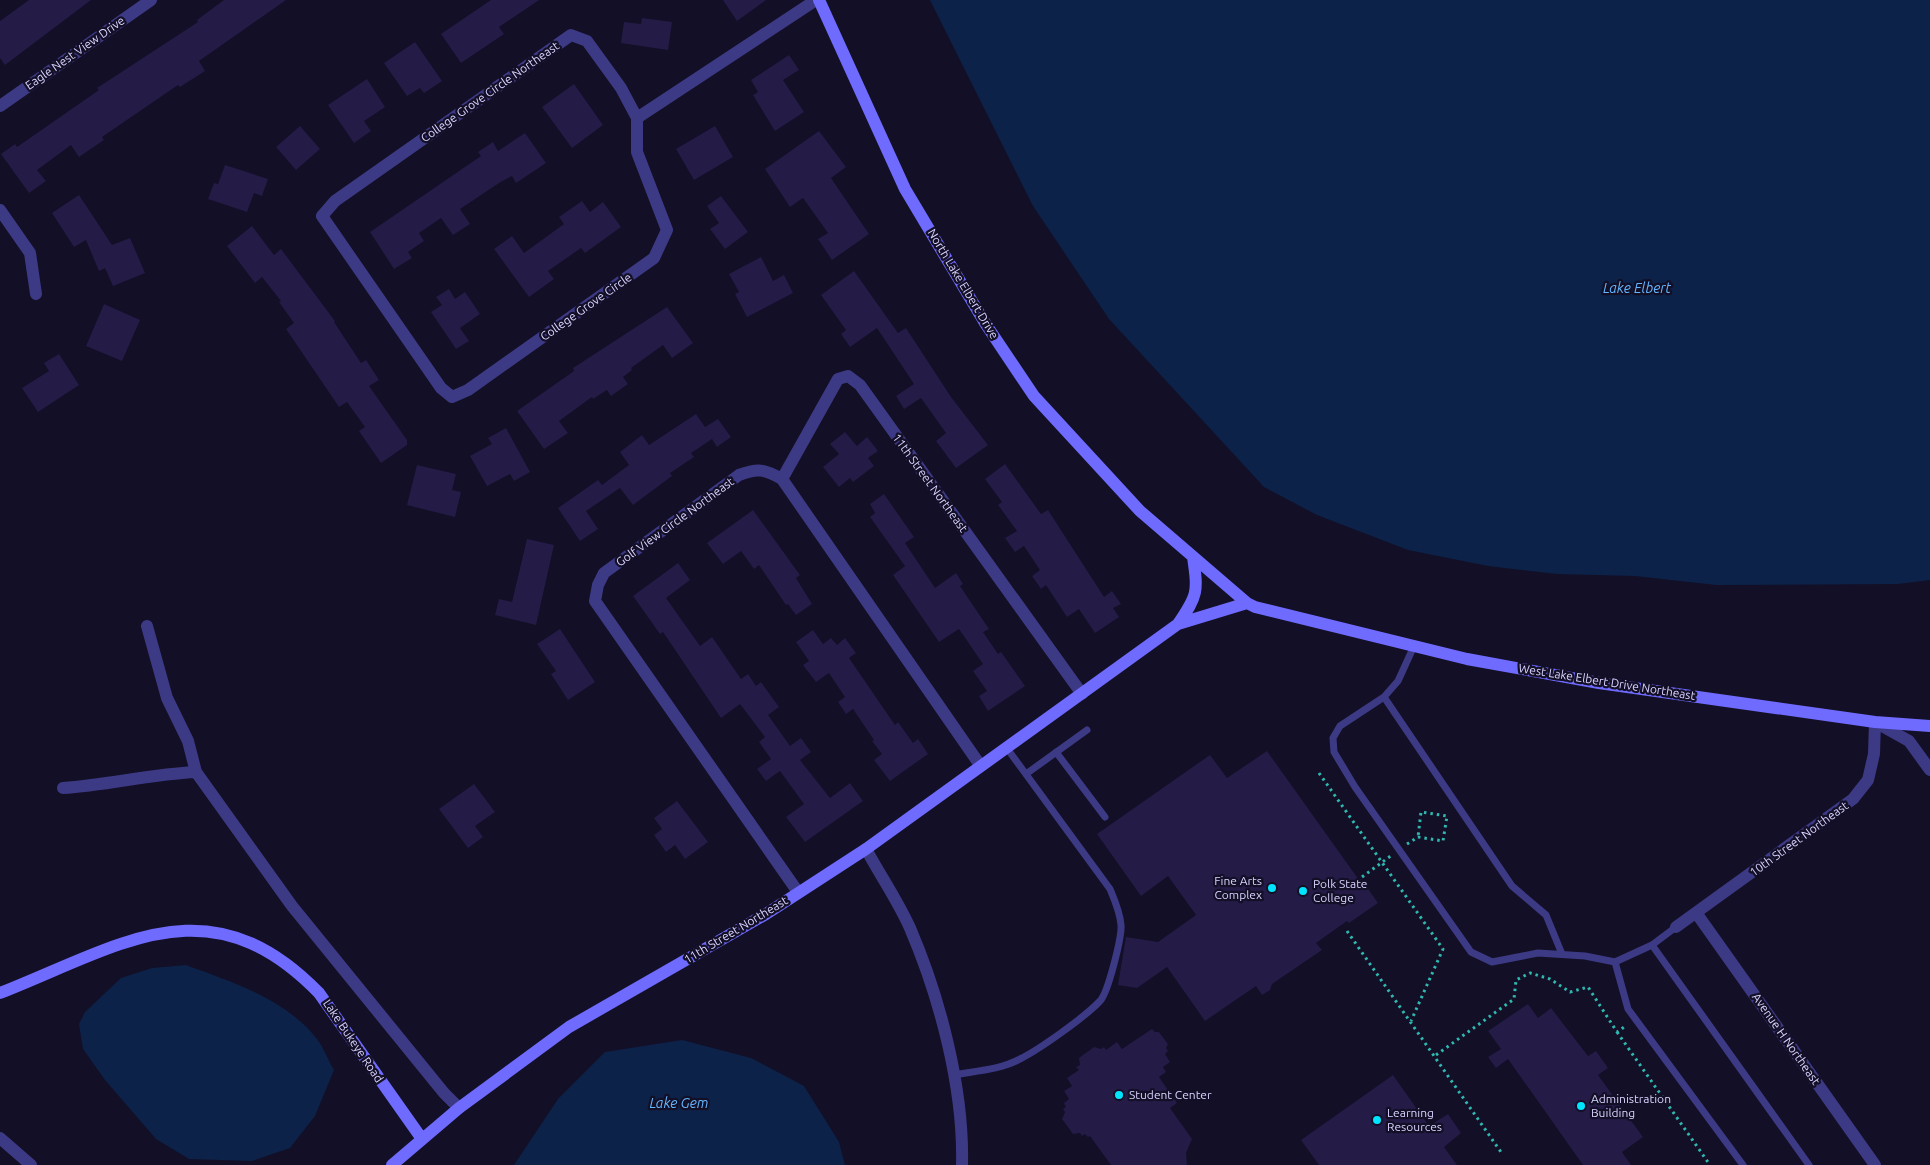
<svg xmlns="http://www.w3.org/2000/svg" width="1930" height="1165" font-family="Ubuntu,sans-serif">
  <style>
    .water { fill: #0c2248 }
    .building { fill: #241b47 }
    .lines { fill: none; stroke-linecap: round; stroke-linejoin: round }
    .path { stroke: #2fb8b0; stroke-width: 3; stroke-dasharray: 2.5 4; stroke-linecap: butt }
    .lane { stroke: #3d3a85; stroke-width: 7 }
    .street { stroke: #3d3a85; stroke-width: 12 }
    .secondary { stroke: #6f6bff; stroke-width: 12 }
    .poi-dot { fill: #00e5ff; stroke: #130f26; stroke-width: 2 }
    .labels { text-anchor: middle; stroke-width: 4.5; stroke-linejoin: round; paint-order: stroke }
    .street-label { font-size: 12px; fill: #d9d4ff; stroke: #130f26 }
    .poi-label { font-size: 12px; fill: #d9d4ff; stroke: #130f26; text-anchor: start }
    .water-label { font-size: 14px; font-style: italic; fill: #62b6ff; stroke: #130f26 }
  </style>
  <rect width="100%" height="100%" fill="#130f26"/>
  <path class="water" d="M930,0H1930V580L1898,584L1716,585L1635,576L1557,574L1488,566L1408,550L1317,515L1264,487L1109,319L1033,206Z
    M186,965C232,982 286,999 317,1039C324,1048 328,1060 334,1070L315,1116L290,1148L252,1161L189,1159L156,1139L105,1080L83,1049L79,1024L85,1012L121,978L152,968Z
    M682,1040L751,1058L804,1086L839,1142L845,1165H514L558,1099L605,1052Z"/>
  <path class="building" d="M29,0H91L5,65L0,58V21Z
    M224,0H286L199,61L205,71L180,87L178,85L102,137L104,140L79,157L71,145L37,170L46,181L29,193L1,154L15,144L17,147L99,90L97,88L198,22L197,20Z
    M491,0H539L499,27L504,34L461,63L441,34Z
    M723,0H766L737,21Z
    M642,18L672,22L668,50L621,43L624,22L641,24Z
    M415,42L442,81L424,93L420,88L407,96L384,63Z
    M789,55L799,70L783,80L804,112L775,131L753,95L758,92L751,80Z
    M367,79L385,107L364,121L371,131L354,143L328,105Z
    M574,84L603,125L572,148L542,107Z
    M300,126L320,149L296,170L276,147Z
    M715,126L733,157L694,180L676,149Z
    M819,131L846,167L831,178L869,234L832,260L818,239L828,233L803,198L790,207L765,169Z
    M525,133L546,163L516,183L512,176L499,183L460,209L470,224L453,235L441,218L419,233L424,241L408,252L412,258L394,269L370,232L481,156L478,152L493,142L498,151Z
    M225,165L268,179L262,196L254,193L247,212L208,199L214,183L218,184Z
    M79,195L112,245L130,238L145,273L113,286L105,268L99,271L86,240L74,247L52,213Z
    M721,196L748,232L725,249L710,229L719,223L707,206Z
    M582,201L590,212L603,202L621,227L585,253L581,248L548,271L554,279L529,297L494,249L512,236L524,253L564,224L559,217Z
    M252,226L274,255L281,249L335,321L334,322L361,363L366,360L379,380L369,386L407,440V445L381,463L359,431L365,427L347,402L339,407L286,329L294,323L279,302L281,301L262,277L255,283L227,246Z
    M761,257L773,281L784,275L793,293L747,317L735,294L739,292L729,274Z
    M854,271L898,333L906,328L951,397L988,445L956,468L936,441L946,433L921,398L904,409L896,396L914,384L877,328L850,347L841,334L846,330L821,295Z
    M449,289L455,299L465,292L480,314L460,328L469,341L456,349L431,312L442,305L436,297Z
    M104,304L140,320L122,361L86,346Z
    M667,307L693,343L672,358L663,345L631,368L632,370L623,377L628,384L611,396L607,390L593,399L592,397L559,421L568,433L544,449L517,411L574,371L573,368Z
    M59,354L79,385L38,412L22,388L49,371L44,363Z
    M696,414L705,427L718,419L731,437L717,447L712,439L691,453L694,457L670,473L672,476L633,505L620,488L586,511L598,529L580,541L558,508L598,480L602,485L629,465L620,452L642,435L649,445Z
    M506,428L530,472L514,481L510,474L487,486L470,456L492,444L488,438Z
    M845,432L857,446L867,437L878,451L868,458L874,466L853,482L850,478L839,487L823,467L839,454L830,444Z
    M1005,464L1041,514L1048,510L1104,597L1112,591L1121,604L1113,608L1119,617L1095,633L1079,609L1067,617L1046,585L1041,589L1032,576L1040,570L1024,546L1015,552L1005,538L1017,531L998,505L1002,502L985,479Z
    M417,465L456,474L452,490L461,492L455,517L407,505Z
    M884,494L914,537L905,543L935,588L956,573L963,584L960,586L989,629L983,632L998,654L1001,652L1025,686L988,711L979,696L987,691L973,671L983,664L959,629L939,642L893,575L905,566L870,517L875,513L870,504Z
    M753,510L800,575L796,578L812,604L796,615L788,604L786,605L759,565L754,569L741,551L723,564L707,543Z
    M527,539L554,545L536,625L495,615L499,599L512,602Z
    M678,563L690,580L666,598L700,646L712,637L741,679L748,674L756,686L761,682L779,707L768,715L790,746L801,738L811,752L800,760L830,798L850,783L863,801L805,842L786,817L804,804L780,771L766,781L757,769L771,759L759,742L765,737L740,704L721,718L663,632L660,634L633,596Z
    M560,629L595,682L568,700L551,674L556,671L537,644Z
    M813,630L823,644L831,638L837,645L845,638L856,653L849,658L895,725L898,722L913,743L918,739L928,754L890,781L874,760L882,754L872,741L874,740L853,709L846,714L838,702L845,697L829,673L816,682L803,665L809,661L796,642Z
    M1267,751L1359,880L1361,879L1378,903L1349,923L1347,921L1316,943L1322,950L1272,984L1270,990L1262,995L1256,986L1205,1021L1167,967L1137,988L1118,985L1126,937L1158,942L1196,915L1168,876L1141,896L1097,834L1210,755L1227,778Z
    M474,784L495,812L475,826L483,837L468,848L439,809Z
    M677,801L708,842L685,859L675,845L666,852L654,835L662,829L654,818Z
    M1528,1004L1538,1018L1551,1008L1588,1056L1596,1051L1608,1068L1598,1075L1643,1137L1622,1152L1631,1165H1583L1508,1059L1496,1068L1488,1057L1501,1049L1488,1031Z
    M1152,1029L1155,1032H1159L1168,1044L1166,1048L1168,1051L1165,1054L1170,1062L1163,1067L1166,1072L1159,1077L1177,1103L1170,1108L1192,1139L1186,1153L1187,1165H1111L1090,1136L1088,1137L1085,1134L1082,1136L1080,1133L1073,1134L1062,1119L1065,1112L1063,1109L1066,1107L1064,1103L1069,1099L1064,1091L1072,1086L1067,1078L1079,1070L1076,1067L1080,1065L1079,1058L1094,1047L1101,1049L1104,1047L1106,1050L1117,1042L1122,1049Z
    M1393,1075L1429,1126L1448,1114L1461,1133L1444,1147L1457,1165H1319L1301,1140Z"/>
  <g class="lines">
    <path class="path" d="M1319,773L1443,949L1411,1021
      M1407,844L1418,837L1443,841L1447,816L1421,812L1418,837
      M1362,877L1392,855
      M1347,931L1503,1155
      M1617,1032L1710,1165
      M1436,1055L1514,999L1516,980L1530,973L1550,979L1570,992L1588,987L1617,1032L1627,1025"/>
    <path class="lane" d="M1414,646L1398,681L1384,697L1340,726L1333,738L1334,752L1355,787L1471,952L1492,962L1538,953L1585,956L1615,962L1652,945L1676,927
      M1384,697L1512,886L1546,915L1562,954
      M1056,752L1105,817
      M1026,774L1087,730
      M1652,945L1809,1165
      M1615,962L1628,1009L1743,1165
      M953,1075C975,1071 1000,1070 1020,1059C1040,1049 1085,1017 1100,1001C1108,993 1122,937 1121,925C1120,912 1115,901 1110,889L1006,747"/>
    <path class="street" d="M571,35L587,41L621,88L637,118V152L667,230L654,258L468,390L452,397L441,388L322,216L335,201Z
      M0,106L151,0
      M637,118L816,0
      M0,210L30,253L36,294
      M782,479L838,379L848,376L860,385L1082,694
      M147,626L167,698L188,741L196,772
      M63,788C108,785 151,774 196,772L292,906L444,1093L459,1108
      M866,849C880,875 898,901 910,928C940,998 964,1089 962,1165
      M798,892L595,601L598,585L604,573L739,475C758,468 764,469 782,479L980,765
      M1697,914L1875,1165
      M1676,927L1853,799L1868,780L1874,754L1875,722L1909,741L1930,770
      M0,1138L31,1165"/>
    <path class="secondary" d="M819,0L905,189L985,323L1034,396L1140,511L1247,603L1255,607L1467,659L1599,683L1875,722L1930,726
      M1178,624C1198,595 1198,592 1193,557
      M0,993C120,946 209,880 319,993L422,1139
      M392,1165L459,1108L569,1027L766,914L866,849L1178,624L1247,603"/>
  </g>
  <g class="poi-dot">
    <circle cx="1272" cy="888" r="5"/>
    <circle cx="1303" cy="891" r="5"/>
    <circle cx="1119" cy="1095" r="5"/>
    <circle cx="1581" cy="1106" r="5"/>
    <circle cx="1377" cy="1120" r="5"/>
  </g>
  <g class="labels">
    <g class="street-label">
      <text transform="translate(75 53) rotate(-35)" y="4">Eagle Nest View Drive</text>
      <text transform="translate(490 92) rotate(-35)" y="4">College Grove Circle Northeast</text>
      <text transform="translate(963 284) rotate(59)" y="4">North Lake Elbert Drive</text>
      <text transform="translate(586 307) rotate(-35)" y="4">College Grove Circle</text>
      <text transform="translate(930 483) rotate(54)" y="4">11th Street Northeast</text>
      <text transform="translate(675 522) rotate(-36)" y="4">Golf View Circle Northeast</text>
      <text transform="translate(1607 682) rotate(9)" y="4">West Lake Elbert Drive Northeast</text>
      <text transform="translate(1799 839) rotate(-36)" y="4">10th Street Northeast</text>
      <text transform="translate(736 930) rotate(-31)" y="4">11th Street Northeast</text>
      <text transform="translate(1786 1039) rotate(55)" y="4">Avenue H Northeast</text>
      <text transform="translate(353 1041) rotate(56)" y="4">Lake Bukeye Road</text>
    </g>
    <g class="poi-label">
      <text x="1262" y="885" text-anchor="end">Fine Arts<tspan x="1262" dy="14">Complex</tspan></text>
      <text x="1313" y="888">Polk State<tspan x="1313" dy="14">College</tspan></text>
      <text x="1129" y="1099">Student Center</text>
      <text x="1591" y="1103">Administration<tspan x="1591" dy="14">Building</tspan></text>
      <text x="1387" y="1117">Learning<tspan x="1387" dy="14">Resources</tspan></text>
    </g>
    <g class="water-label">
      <text x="1637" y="293">Lake Elbert</text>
      <text x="679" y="1108">Lake Gem</text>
    </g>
  </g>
</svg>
